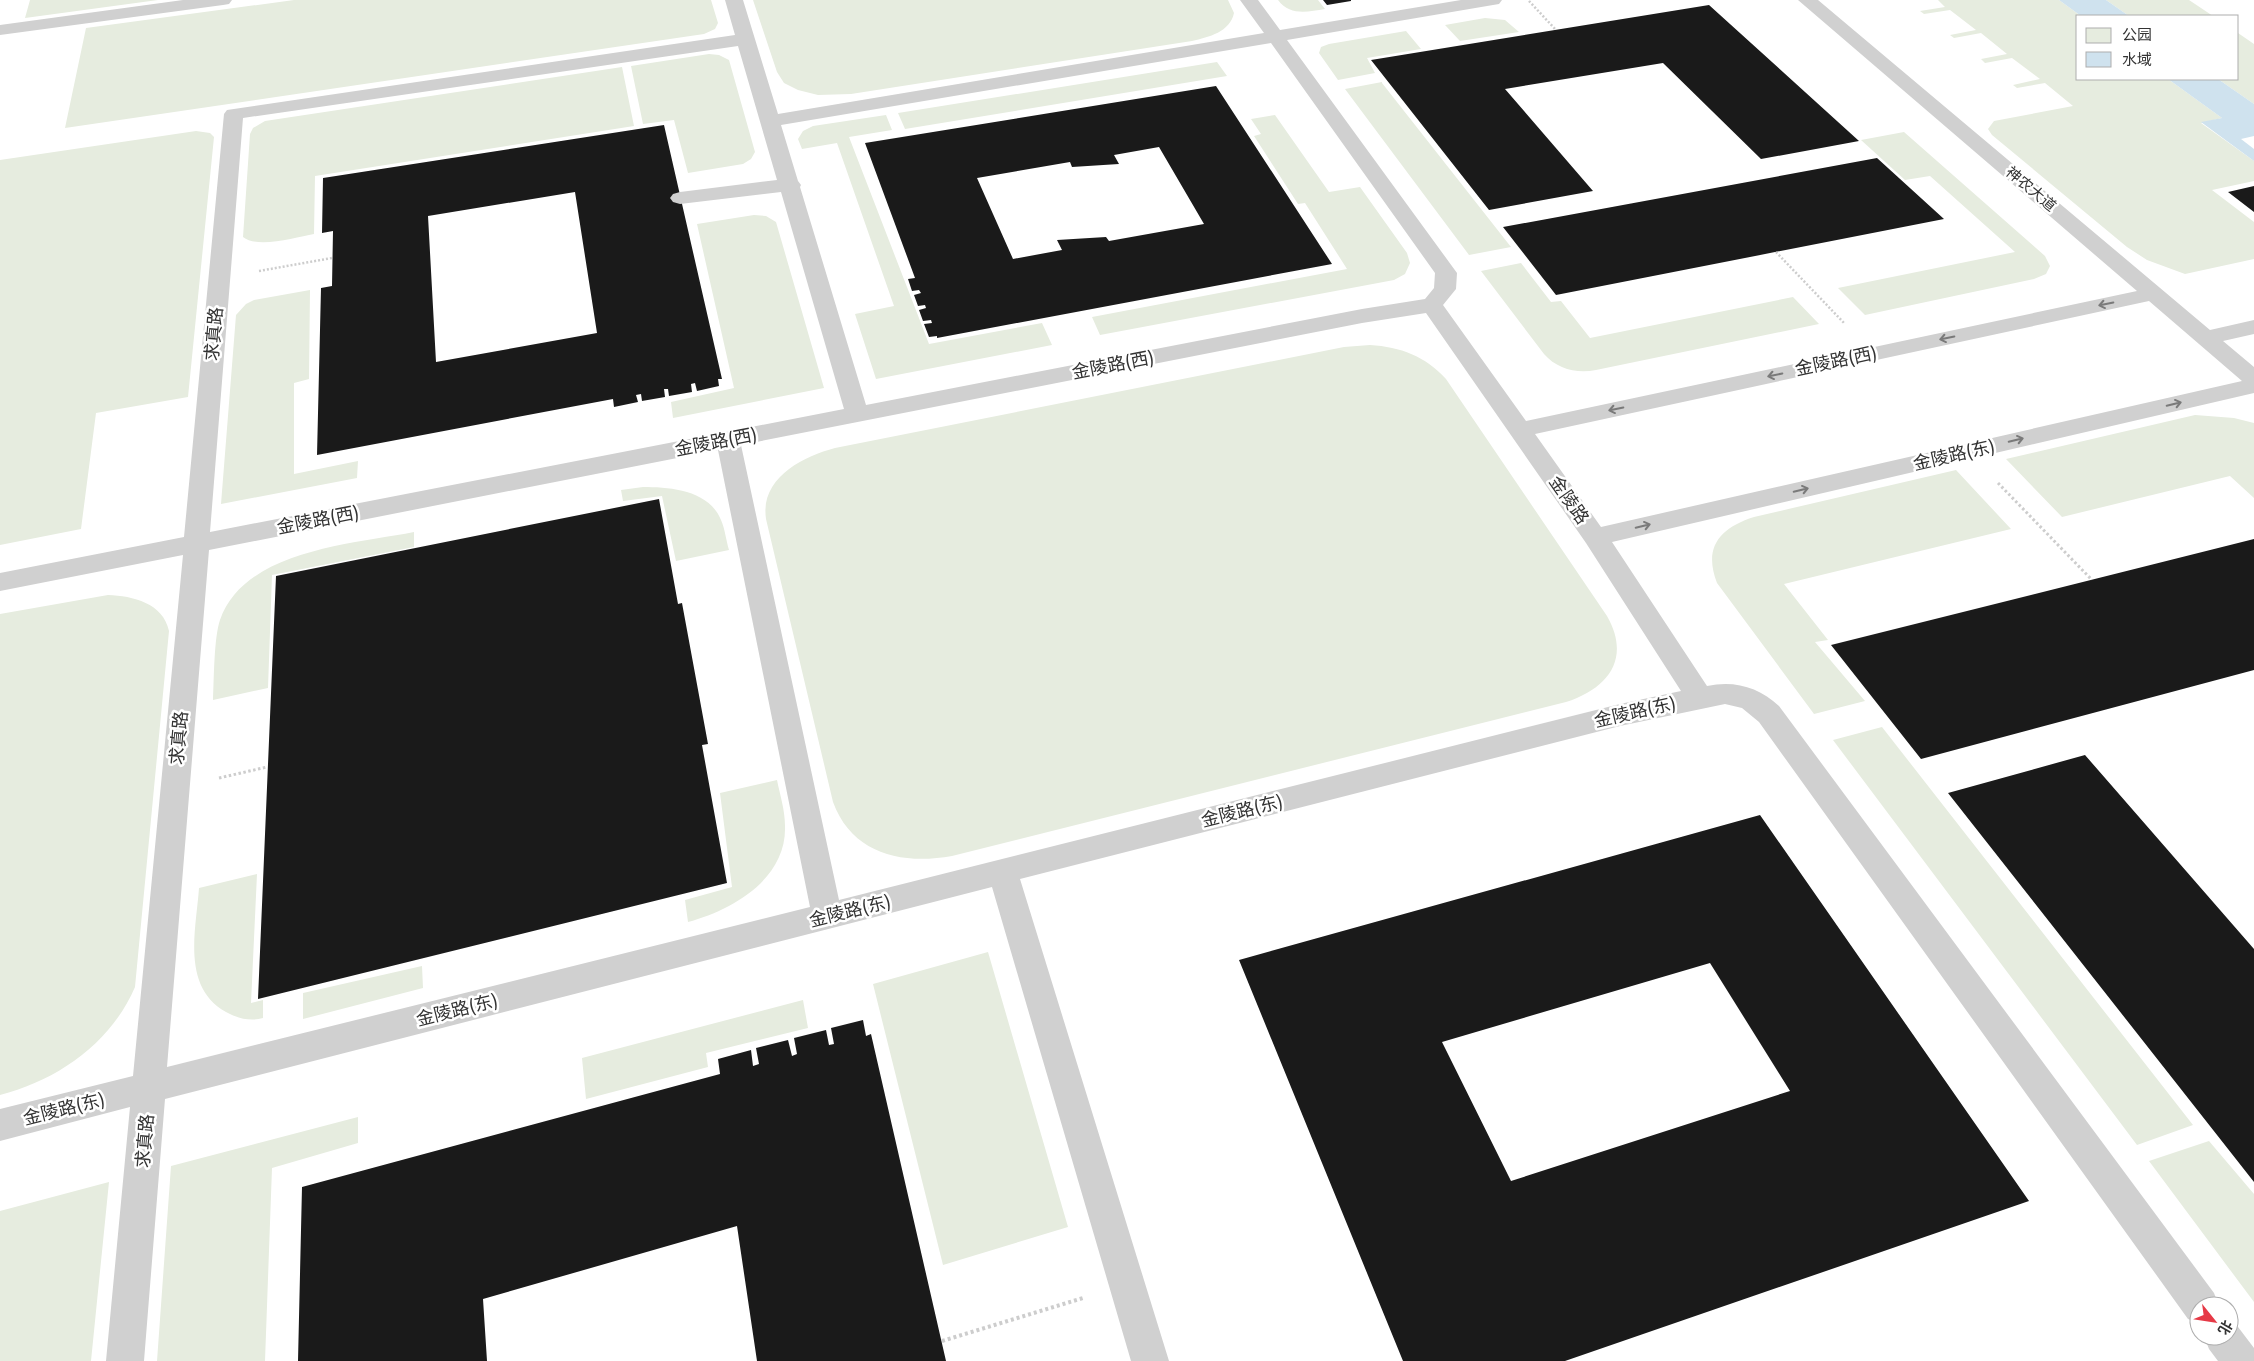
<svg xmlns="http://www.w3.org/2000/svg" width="2254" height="1361" font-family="Jost,'Noto Sans SC',sans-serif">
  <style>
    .green { fill: #e6ecdf }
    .water { fill: #cfe2ee }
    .building { fill: #1a1a1a; fill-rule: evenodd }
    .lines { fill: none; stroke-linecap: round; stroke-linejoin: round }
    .path-far2 { stroke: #cdcdcd; stroke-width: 2.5; stroke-dasharray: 2 2; stroke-linecap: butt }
    .path-far1 { stroke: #cdcdcd; stroke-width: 3; stroke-dasharray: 2.5 2.5; stroke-linecap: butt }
    .path { stroke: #cdcdcd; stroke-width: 4; stroke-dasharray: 3 3; stroke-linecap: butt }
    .lane { fill: #d0d0d0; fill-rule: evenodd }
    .oneway { stroke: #7a7a7a }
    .labels { text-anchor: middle; stroke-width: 5; stroke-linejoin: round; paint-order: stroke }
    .far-street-label { font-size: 15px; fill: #333; stroke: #fff }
    .street-label { font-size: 18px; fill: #333; stroke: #fff }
  </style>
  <rect width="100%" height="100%" fill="#fff"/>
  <path class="green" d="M30,0H158L25,18Z
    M294,0H711L718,23L715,29L704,34L65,128L86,28Z
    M753,0H1228L1234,13C1230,32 1209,37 1192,41L851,94L818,95L798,90L784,83L777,72Z
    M1278,0H1318L1325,9C1307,12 1290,16 1278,0Z
    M1938,0H2059L2081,16H2078V79H2168L2222,118L2201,123L2254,161V181L2212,190L2254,222V259L2185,274L2147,260L2127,247L1992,135L1988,129L1994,121L2073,106L2045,83L2017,88L2013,85L2040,79L2012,58L1985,63L1981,59L2007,54L1981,33L1954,38L1950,35L1976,30L1950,10L1924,14L1920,11L1945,7Z
    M2106,0H2189L2213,16H2129Z
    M1485,18L1505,20L1519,32L1460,41L1445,25Z
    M1406,31L1421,49L1367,58L1375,73L1338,80L1319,53L1321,47L1329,44Z
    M2238,33L2254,44V104L2218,79H2238Z
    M709,54L719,55L729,60L755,152L751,159L743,164L688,173L674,120L643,124L631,66Z
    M1217,62L1227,76L905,129L898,113Z
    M622,67L634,126L315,176L314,234C296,237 258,249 243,237L250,134L253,128L265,121Z
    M1382,82V83L1511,247L1469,255L1345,89Z
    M886,115L892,130L849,137L929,344L1042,323L1052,345L876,379L855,314L894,306L837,143L802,149L798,139L803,131L813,126Z
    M1275,115L1329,192L1360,187L1407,253L1410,263L1405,274L1394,280L1100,335L1092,317L1347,269L1305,203L1298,204L1254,136L1261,134L1251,119Z
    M196,131L210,133L214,137L188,397L96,413L81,529L0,545V160Z
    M1904,132L2045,256L2050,266L2046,274L2034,279L1865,315L1838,288L2015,252L1930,176L1905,180L1861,140Z
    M754,215L766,216L776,222L824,388L673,418L671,402L734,388L697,224Z
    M1521,263L1551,302L1561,301L1590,338L1793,297L1819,324L1596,370C1577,374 1557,369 1544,354L1481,271Z
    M310,290L309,379L294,383V474L358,461L357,478L221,504L236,315L246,304L254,300Z
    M1370,345C1401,347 1425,356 1446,379L1607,616C1631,658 1609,688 1566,702L952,856C902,865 852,854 833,802L766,519C760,478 802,457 835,448L1344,347Z
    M2195,415L2234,418L2254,423V498L2230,476L2062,517L2006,459Z
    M1956,470L2011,529L1784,584L1828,640L1815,642L1865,701L1814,714L1717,583C1703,547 1720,528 1754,517Z
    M643,487C670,487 709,490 721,520C725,529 726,540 729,550L676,561L662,496L623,501L621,490Z
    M414,532V547L272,575L268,688L213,700C214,679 214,637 220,620C244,550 353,544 414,532Z
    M108,595C133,596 163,603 169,631L135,987C111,1043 58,1080 0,1095V614Z
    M1882,727L2193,1125L2137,1145L1833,740Z
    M777,780C780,795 785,810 785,826C787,879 732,910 688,922L685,900L732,887L720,793Z
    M257,874L251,1003L263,1000V1018C250,1022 237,1018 226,1012C181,987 196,930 199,888Z
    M988,952L1068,1227L943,1265L873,984Z
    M422,966L423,988L303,1019V993Z
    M803,1000L808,1028L706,1053L708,1067L586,1099L582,1058Z
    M358,1117V1143L272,1168L265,1361H157L171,1166Z
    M2209,1141L2254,1194V1302L2149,1161Z
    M109,1182L91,1361H0V1211Z"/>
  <path class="water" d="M2059,0H2106L2129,16H2081Z
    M2168,79H2218L2254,104V136L2241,139L2254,149V161L2201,122L2222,118Z"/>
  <path class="building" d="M1323,0H1351V1L1327,5Z
    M1709,5L1859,141L1761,159L1663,63L1505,89L1593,191L1489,210L1371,60Z
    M1216,86L1332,264L937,338V336L929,337L924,324L932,323L931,320L923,321L919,310L926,308L925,305L918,306L914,295L921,293L919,290L912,291L908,279L915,278L865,143ZM1159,147L1204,224L1109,241L1106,237L1057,240L1062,250L1013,259L977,178L1070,162L1072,167L1119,164L1114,155Z
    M664,125L722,379H718L719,386L697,391L695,383L691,384L692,392L669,396L668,389H664L665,397L642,401L641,394L636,395L638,402L614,407L613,399L317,455L321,288L332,286L333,231L322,233L323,178ZM575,192L597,333L436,362L428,216Z
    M1877,158L1944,219L1556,295L1503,227Z
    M2254,186V212L2228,192Z
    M659,499L678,604L682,603L708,744L702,745L727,883L258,999L276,576Z
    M2254,539V670L1921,759L1831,645Z
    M2085,755L2254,949V1182L1948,793Z
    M1760,815L2029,1201L1565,1361H1403L1239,960ZM1710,963L1790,1091L1511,1181L1442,1042Z
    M863,1020L866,1036L871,1034L946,1361H757L737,1226L483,1299L487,1361H298L302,1187L720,1074L718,1059L751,1050L753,1066L759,1064L756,1048L788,1040L792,1056L797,1054L794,1038L826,1030L829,1045L834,1044L831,1028Z"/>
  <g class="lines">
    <path class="path-far2" d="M1529,1L1556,30
      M1776,252L1845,324
      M259,271L332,258"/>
    <path class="path-far1" d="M1998,483L2092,580
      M219,778L267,767"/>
    <path class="path" d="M942,1341L1083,1298"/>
    <path class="lane" d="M183,0H232L229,4L223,5L0,35V25Z
      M725,0H743L778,114L1264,33L1240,0H1258L1280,30L1461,0H1502L1499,4L1493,5L1287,40L1457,273L1456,289L1443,305L1526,421L2137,291L1798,0H1818L2210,330L2254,320V334L2223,341L2254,367V393L1612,542L1707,686C1734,680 1759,687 1779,706L2214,1293L2219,1306H2199V1323L2188,1319L1759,722L1742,708L1725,704L1620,726L1020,879L1169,1361H1131L992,887L165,1099L144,1361H106L130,1107L0,1141V1109L133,1076L183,555L0,591V573L184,537L224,114L227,110L735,35ZM1271,43L1435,273L1434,288L1425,299L1362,309L866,405L800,187L801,185L798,181L781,125ZM738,46L777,180L680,192L673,194L670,198L673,202L680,204L781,192L844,409L210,532L243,118ZM2149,301L2242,381L1601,527L1535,434ZM1426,313L1586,543L1681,691L1620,704L839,900L741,445L1362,323ZM718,450L810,907L167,1067L209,550Z
      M2229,1320L2235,1323L2254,1348V1361H2218L2209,1349L2204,1336H2229Z"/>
  </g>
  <defs><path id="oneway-shaft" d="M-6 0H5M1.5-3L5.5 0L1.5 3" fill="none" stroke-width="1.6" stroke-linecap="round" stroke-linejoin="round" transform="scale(1.25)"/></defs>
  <g class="oneway">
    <use href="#oneway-shaft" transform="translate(2106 304) rotate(168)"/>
    <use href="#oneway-shaft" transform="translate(1947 338) rotate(168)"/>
    <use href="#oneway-shaft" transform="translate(1775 375) rotate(168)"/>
    <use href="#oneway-shaft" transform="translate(2174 404) rotate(-13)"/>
    <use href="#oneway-shaft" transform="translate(1616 409) rotate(168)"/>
    <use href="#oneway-shaft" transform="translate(2016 440) rotate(-13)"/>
    <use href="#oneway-shaft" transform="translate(1801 490) rotate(-13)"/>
    <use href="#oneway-shaft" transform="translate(1643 526) rotate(-13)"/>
  </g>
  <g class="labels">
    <g class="far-street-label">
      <text transform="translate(2031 189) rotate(40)" y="5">神农大道</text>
    </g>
    <g class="street-label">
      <text transform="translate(214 334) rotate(-85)" y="6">求真路</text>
      <text transform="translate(1836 361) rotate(-12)" y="6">金陵路(西)</text>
      <text transform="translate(1113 365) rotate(-11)" y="6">金陵路(西)</text>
      <text transform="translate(716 442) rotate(-11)" y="6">金陵路(西)</text>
      <text transform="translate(1954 455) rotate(-13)" y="6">金陵路(东)</text>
      <text transform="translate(1569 500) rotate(55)" y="6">金陵路</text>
      <text transform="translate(318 520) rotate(-11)" y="6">金陵路(西)</text>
      <text transform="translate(1635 712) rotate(-13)" y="6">金陵路(东)</text>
      <text transform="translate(179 738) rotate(-85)" y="6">求真路</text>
      <text transform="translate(1242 811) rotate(-14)" y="6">金陵路(东)</text>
      <text transform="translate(850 911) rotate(-14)" y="6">金陵路(东)</text>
      <text transform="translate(457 1010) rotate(-14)" y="6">金陵路(东)</text>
      <text transform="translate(64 1109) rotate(-14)" y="6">金陵路(东)</text>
      <text transform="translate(145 1141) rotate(-85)" y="6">求真路</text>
    </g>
  </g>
  <rect x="2076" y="15" width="162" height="65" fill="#ffffff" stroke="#adadad"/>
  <rect x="2086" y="28" width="25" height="15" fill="#e6ecdf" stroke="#adadad"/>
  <text x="2122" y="40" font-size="15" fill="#333333">公园</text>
  <rect x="2086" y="52" width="25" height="15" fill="#cfe2ee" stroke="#adadad"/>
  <text x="2122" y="65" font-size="15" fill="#333333">水域</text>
  <g transform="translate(2214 1321) rotate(120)"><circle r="24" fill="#ffffff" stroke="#adadad"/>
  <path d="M0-4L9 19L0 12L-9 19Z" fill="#e63946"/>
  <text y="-8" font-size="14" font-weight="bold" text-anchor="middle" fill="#333333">北</text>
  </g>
</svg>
